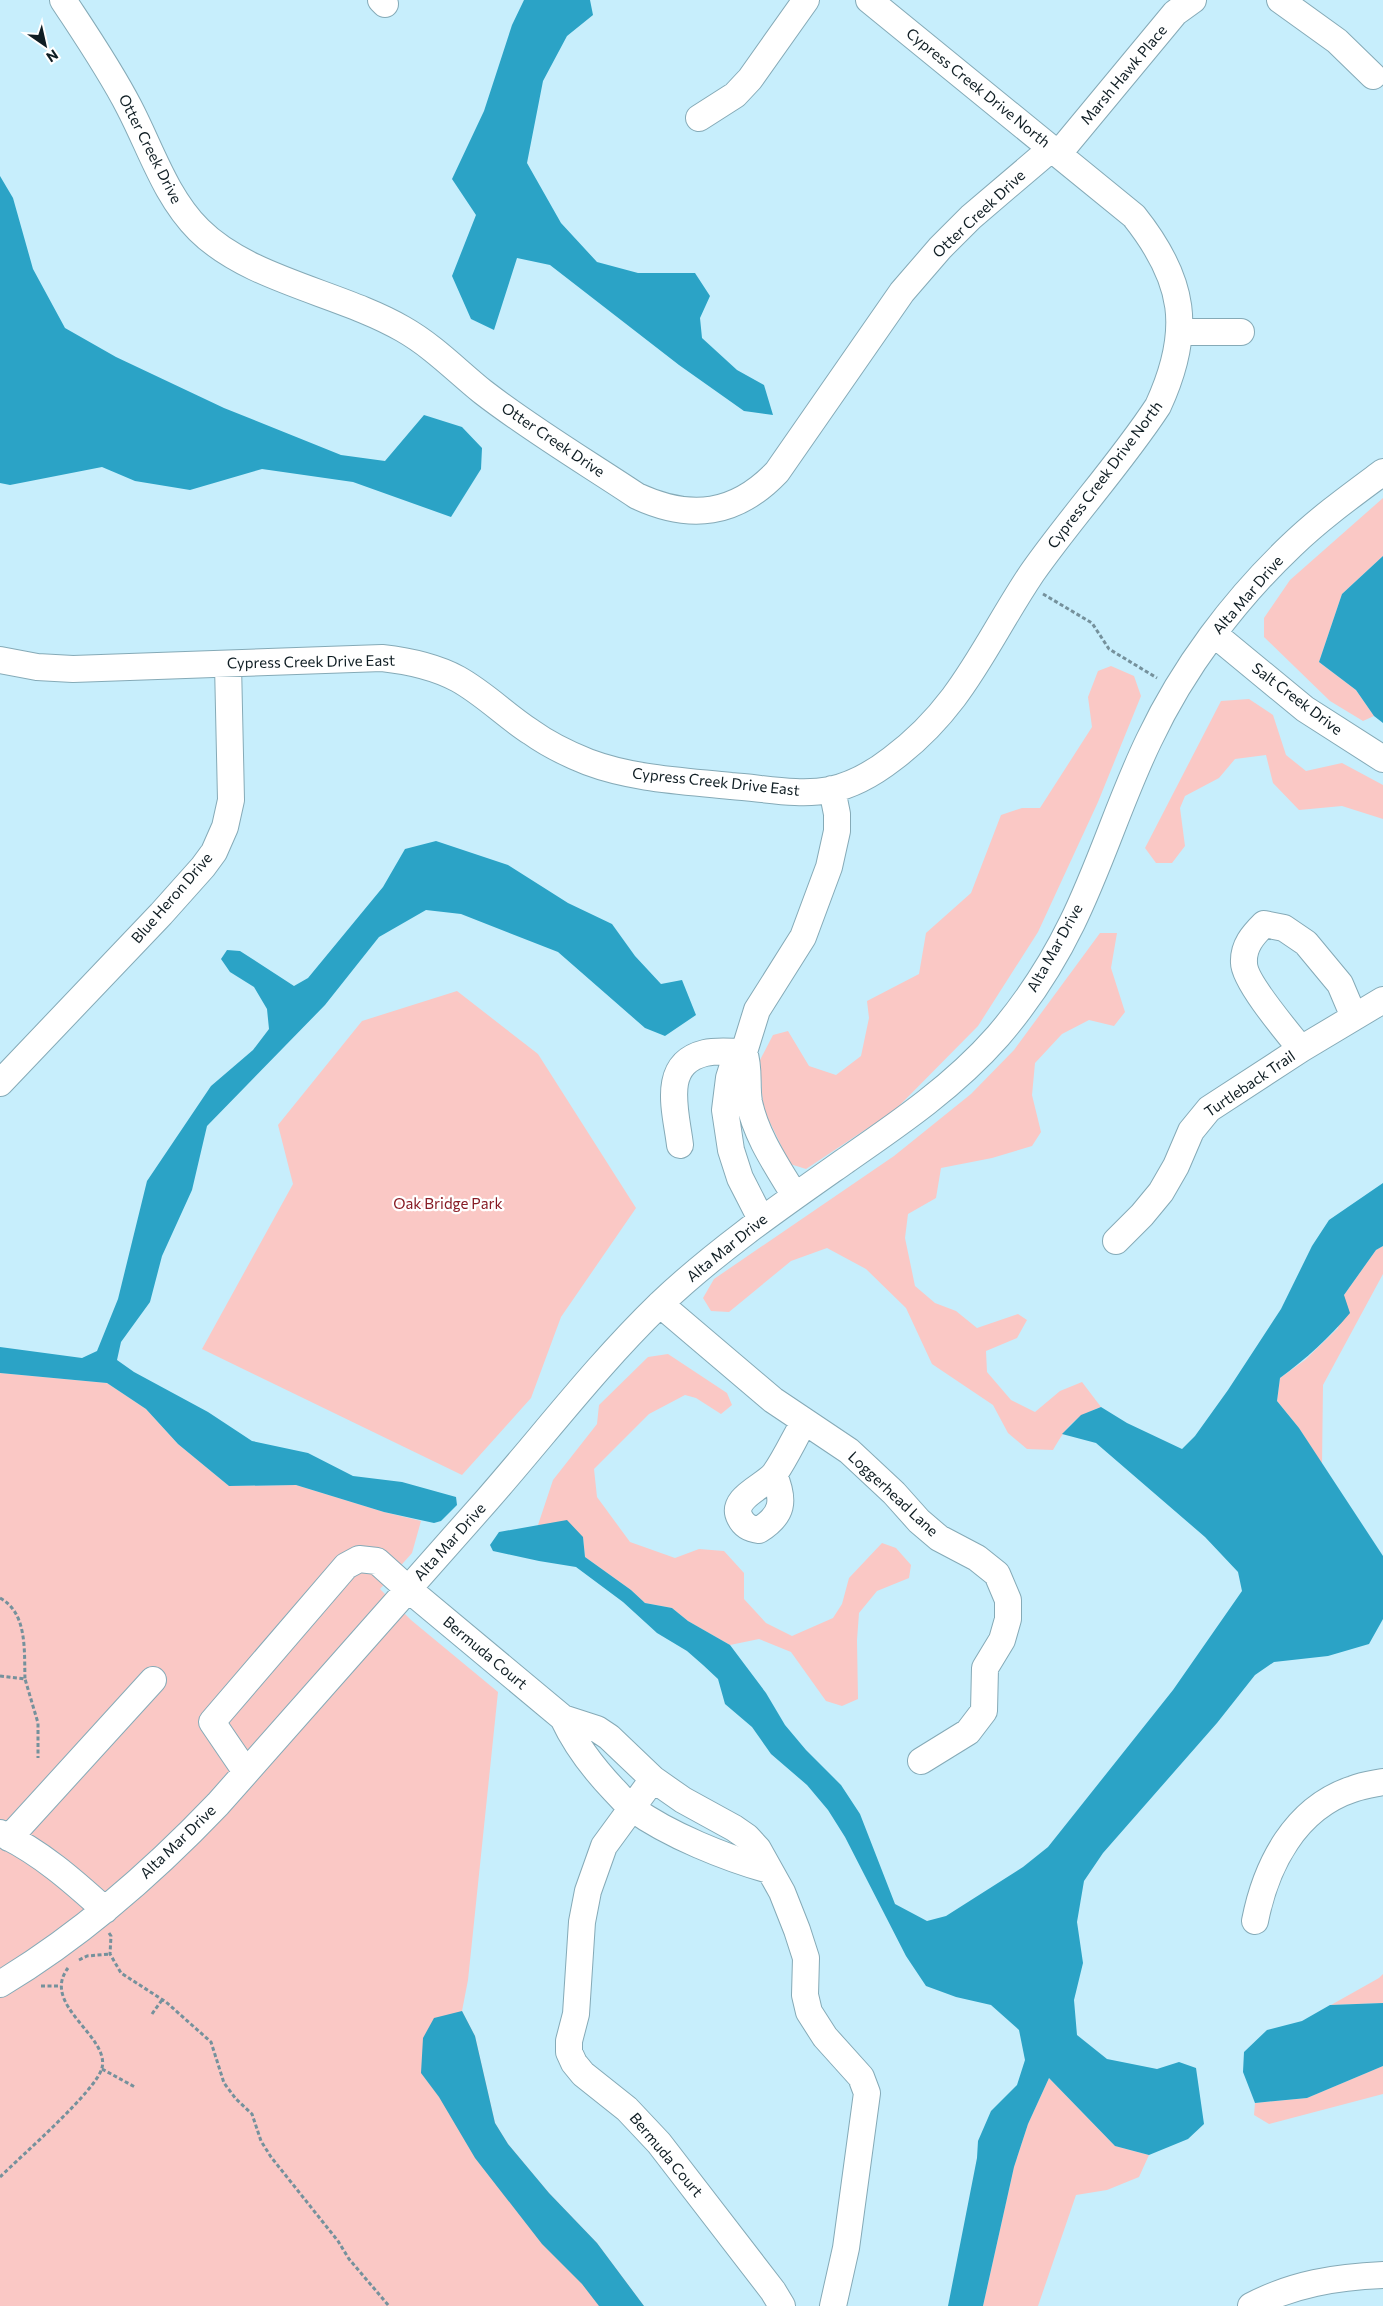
<svg xmlns="http://www.w3.org/2000/svg" width="1383" height="2306" font-family="Commissioner,sans-serif">
  <style>
    .green { fill: #fac8c5 }
    .water { fill: #2ba3c6 }
    .lines { fill: none; stroke-linecap: round; stroke-linejoin: round }
    .minor-casing { stroke: #85aab7; stroke-width: 28 }
    .path { stroke: #75919c; stroke-width: 3; stroke-dasharray: 4 2.5; stroke-linecap: butt }
    .minor { stroke: #fff; stroke-width: 26 }
    .labels { text-anchor: middle; stroke-width: 4.5; stroke-linejoin: round; paint-order: stroke }
    .street-label { font-size: 15px; fill: #0f1d23; stroke: #fff }
    .park-label { font-size: 15px; fill: #871b24; stroke: #fff }
  </style>
  <rect width="100%" height="100%" fill="#c7eefc"/>
  <path class="green" d="M1383,498V556L1342,594L1319,662L1356,690L1374,716L1363,721L1330,701L1264,637V618L1290,580Z
    M1111,666L1134,676L1141,696L1098,802L1038,932L978,1026L895,1110L806,1169L790,1164L763,1108L760,1060L773,1035L788,1031L809,1066L836,1075L861,1056L869,1018L867,1001L919,974L926,933L971,893L1001,815L1022,808H1040L1092,727L1088,697L1098,671Z
    M1249,699L1273,715L1286,755L1306,771L1342,763L1383,785V819L1342,806L1299,810L1273,783L1266,755L1235,759L1219,778L1185,796L1180,808L1185,846L1172,863H1156L1145,848L1221,701Z
    M1100,933H1117L1111,968L1125,1012L1114,1026L1089,1020L1062,1034L1035,1063L1032,1095L1041,1132L1032,1146L992,1158L941,1168L936,1198L908,1214L905,1238L915,1286L935,1303L956,1311L977,1328L1018,1314L1027,1320L1017,1338L986,1351L987,1372L1011,1400L1035,1412L1060,1391L1082,1382L1101,1407C1074,1417 1067,1426 1053,1450L1027,1449L1008,1433L993,1405L932,1364L906,1308L866,1269L827,1248L791,1261L729,1312L711,1311L703,1298L714,1279L894,1156L971,1094L1014,1050Z
    M457,991L538,1054L636,1208L561,1317L531,1398L462,1475L202,1349L293,1184L278,1125L362,1021Z
    M1383,1246V1274L1323,1385L1322,1464L1299,1428L1277,1401L1280,1378L1305,1360L1338,1328L1344,1295L1376,1250Z
    M668,1354L727,1393L732,1405L721,1414L696,1398L685,1395L649,1414L594,1469L597,1497L630,1542L675,1558L699,1549L724,1551L744,1573V1599L766,1623L792,1636L833,1618L842,1604L849,1578L882,1543L896,1548L911,1565L909,1578L877,1591L859,1613L857,1640L858,1699L842,1706L826,1701L791,1652L759,1639L730,1645L688,1621L672,1608L645,1603L631,1590L585,1557L583,1537L538,1525L553,1480L597,1424L599,1405L648,1357Z
    M0,1373L107,1383L146,1409L178,1444L229,1486L296,1485L384,1512L421,1521L412,1553L380,1589L411,1620L498,1692L468,1980L462,2011L475,2036L495,2123L508,2144L549,2193L597,2243L644,2306H0Z
    M1383,1974V2003L1331,2005L1379,1978Z
    M1383,2066V2094L1269,2124L1254,2115L1255,2103L1307,2098Z
    M1049,2078L1115,2146L1149,2155L1139,2177L1107,2190L1076,2195L1038,2306H983L1014,2167L1028,2124Z"/>
  <path class="water" d="M524,0H590L593,15L567,36L543,81L527,163L561,223L597,262L638,273H695L710,296L700,318L702,338L737,370L764,385L773,415L744,411L679,365L550,265L517,258L494,330L471,319L452,276L476,215L452,179L484,111L512,25Z
    M0,176L13,198L33,269L65,328L116,357L224,408L341,455L385,461L424,415L462,427L482,448L481,469L451,517L353,482L262,469L190,490L135,481L102,467L10,485L0,483Z
    M1383,556V723L1374,716L1356,690L1319,662L1342,594Z
    M436,841L508,865L568,903L612,924L635,956L661,984L682,980L696,1015L665,1036L645,1028L558,952L461,914L426,910L379,937L325,1005L207,1126L192,1190L162,1256L150,1302L121,1342L117,1360L134,1372L208,1412L252,1441L308,1453L353,1476L402,1482L456,1497L457,1505L441,1521L434,1523L384,1512L296,1485L229,1486L178,1444L146,1409L107,1383L0,1373V1347L82,1358L97,1351L118,1299L147,1181L211,1086L253,1050L269,1029L267,1009L254,987L230,972L221,959L227,950L240,951L294,986L308,978L383,887L405,849Z
    M1383,1183V1246L1376,1250L1344,1295L1350,1313C1329,1338 1306,1359 1280,1378L1277,1401L1299,1428L1383,1556V1619L1369,1644L1328,1656L1274,1662L1255,1675L1217,1723L1103,1853L1084,1881L1077,1922L1083,1963L1074,2000L1077,2035L1107,2059L1157,2069L1179,2062L1196,2068L1204,2124L1188,2139L1149,2155L1115,2146L1049,2078L1028,2124L1014,2167L983,2306H948L977,2158L978,2141L991,2111L1017,2085L1025,2060L1019,2030L991,2005L956,1997L926,1986L906,1956L845,1837L828,1810L807,1785L771,1754L752,1727L725,1704L718,1679L703,1665L687,1651L657,1633L623,1602L576,1567L539,1561L493,1551L490,1545L499,1532L567,1520L583,1537L585,1557L631,1590L645,1603L672,1608L688,1621L730,1645L766,1693L785,1725L806,1750L841,1785L860,1814L895,1904L927,1921L946,1916L1023,1867L1048,1847L1173,1690L1242,1591L1238,1572L1205,1537L1096,1443L1062,1434L1081,1415L1101,1407L1127,1423L1182,1449L1195,1436L1228,1390L1281,1309L1312,1246L1329,1220Z
    M1383,2003V2066L1307,2098L1255,2103L1243,2072L1244,2052L1267,2030L1302,2021L1330,2005Z
    M462,2011L475,2036L495,2123L508,2144L549,2193L597,2243L644,2306H599L582,2284L542,2244L475,2158L439,2097L421,2073L423,2038L434,2018Z"/>
  <g class="lines">
    <defs>
      <path id="minor" d="M63,0C86,35 110,70 129,107C151,149 165,196 199,230C249,280 341,293 403,329C433,346 457,371 483,392C532,430 586,462 637,496C691,521 736,515 777,472L902,292L940,248L971,217L1052,148
        M381,0L385,4
        M1280,0L1337,41L1373,76
        M699,118L735,95L750,79L806,0
        M1059,153L1175,13L1193,0
        M1179,332H1241
        M1214,634L1305,709L1383,759
        M0,660L37,667L73,669L382,658C409,661 434,666 458,679C485,694 506,716 531,732C549,745 568,754 588,762C633,779 684,781 731,786C763,788 798,796 830,790C853,785 874,773 892,759C963,706 985,643 1032,573C1072,516 1120,464 1158,406C1193,330 1185,280 1134,216L869,0
        M1301,1049C1288,1033 1244,981 1244,963C1243,946 1253,935 1264,924L1284,928L1306,943L1340,984L1354,1017
        M744,1052C750,1068 746,1085 749,1102C756,1136 777,1166 795,1196
        M0,1083L161,914L203,867L214,852L225,827L231,800L228,664
        M680,1145C676,1111 660,1064 705,1053C717,1050 731,1052 744,1052
        M761,1219L740,1178L731,1150L725,1110L729,1078L735,1059L744,1052L757,1010L803,937L829,867L837,831V814L832,789
        M1116,1241L1142,1215L1161,1192L1176,1166L1191,1131L1209,1109L1301,1049L1383,1000
        M660,1304L773,1400L849,1451L894,1493L919,1521L939,1538L977,1558L997,1574L1008,1600V1619L1002,1640L985,1668L984,1711L968,1732L921,1761
        M774,1475C785,1501 783,1515 759,1530C750,1529 744,1526 740,1518C729,1498 766,1486 775,1473C786,1457 794,1439 804,1422
        M563,1718C576,1746 593,1768 614,1790C620,1796 626,1804 633,1809C669,1835 726,1858 769,1870
        M246,1772L212,1722L346,1566L359,1559L377,1561L407,1588L563,1718L597,1729L609,1737L653,1779L683,1800L734,1828L747,1837L758,1849L782,1892L797,1930L806,1958L805,1995L809,2012L825,2037L861,2077L867,2093L846,2248L833,2306
        M653,1779L604,1846L588,1891L582,1922L576,2014L569,2041V2052L574,2063L583,2074L627,2109L659,2143L773,2291L782,2306
        M0,1833C40,1852 72,1880 105,1910
        M9,1838L153,1680
        M1255,1921C1266,1865 1295,1808 1353,1789C1363,1785 1373,1784 1383,1782
        M0,1984C82,1935 153,1872 218,1804C307,1702 398,1602 487,1500C544,1435 597,1365 660,1304C717,1250 781,1206 845,1161C900,1123 954,1086 998,1036C1028,1001 1052,964 1072,923C1101,864 1120,800 1149,740C1183,668 1234,600 1292,545C1320,518 1352,495 1383,472
        M1251,2306C1293,2284 1336,2277 1383,2275"/>
    </defs>
    <use href="#minor" class="minor-casing"/>
    <path class="path" d="M1043,594L1092,623L1109,649L1157,678
      M0,1598C28,1613 24,1652 25,1679
      M0,1676L25,1679L38,1723V1758
      M109,1933L111,1936L110,1954L121,1973L166,2002L211,2042L224,2083L236,2099L252,2114L261,2141L271,2157L338,2241L349,2259L389,2306
      M79,1960L87,1956L110,1954
      M41,1986H60
      M152,2014L162,2000
      M102,2069L135,2087
      M0,2177C20,2157 96,2091 102,2068C110,2036 40,2005 68,1968"/>
    <use href="#minor" class="minor"/>
  </g>
  <g class="labels">
    <g class="street-label">
      <text transform="translate(1124 75) rotate(-50)" y="5">Marsh Hawk Place</text>
      <text transform="translate(978 88) rotate(39)" y="5">Cypress Creek Drive North</text>
      <text transform="translate(150 149) rotate(63)" y="5">Otter Creek Drive</text>
      <text transform="translate(979 214) rotate(-43)" y="5">Otter Creek Drive</text>
      <text transform="translate(553 440) rotate(34)" y="5">Otter Creek Drive</text>
      <text transform="translate(1105 475) rotate(-53)" y="5">Cypress Creek Drive North</text>
      <text transform="translate(1248 595) rotate(-49)" y="5">Alta Mar Drive</text>
      <text transform="translate(311 662) rotate(-1)" y="5">Cypress Creek Drive East</text>
      <text transform="translate(1297 699) rotate(37)" y="5">Salt Creek Drive</text>
      <text transform="translate(716 782) rotate(6)" y="5">Cypress Creek Drive East</text>
      <text transform="translate(172 898) rotate(-49)" y="5">Blue Heron Drive</text>
      <text transform="translate(1055 948) rotate(-61)" y="5">Alta Mar Drive</text>
      <text transform="translate(1250 1084) rotate(-34)" y="5">Turtleback Trail</text>
      <text transform="translate(727 1248) rotate(-39)" y="5">Alta Mar Drive</text>
      <text transform="translate(893 1494) rotate(43)" y="5">Loggerhead Lane</text>
      <text transform="translate(450 1542) rotate(-48)" y="5">Alta Mar Drive</text>
      <text transform="translate(485 1653) rotate(40)" y="5">Bermuda Court</text>
      <text transform="translate(178 1842) rotate(-44)" y="5">Alta Mar Drive</text>
      <text transform="translate(666 2155) rotate(50)" y="5">Bermuda Court</text>
    </g>
    <g class="park-label">
      <text x="448" y="1209">Oak Bridge Park</text>
    </g>
  </g>
  <g transform="translate(45 45) rotate(146)" stroke="#ffffff" stroke-width="4" paint-order="stroke">
  <path d="M0-4L9 19L0 12L-9 19Z" fill="#0f1d23"/>
  <text y="-8" font-size="14" font-weight="bold" text-anchor="middle" fill="#0f1d23">N</text>
  </g>
</svg>
